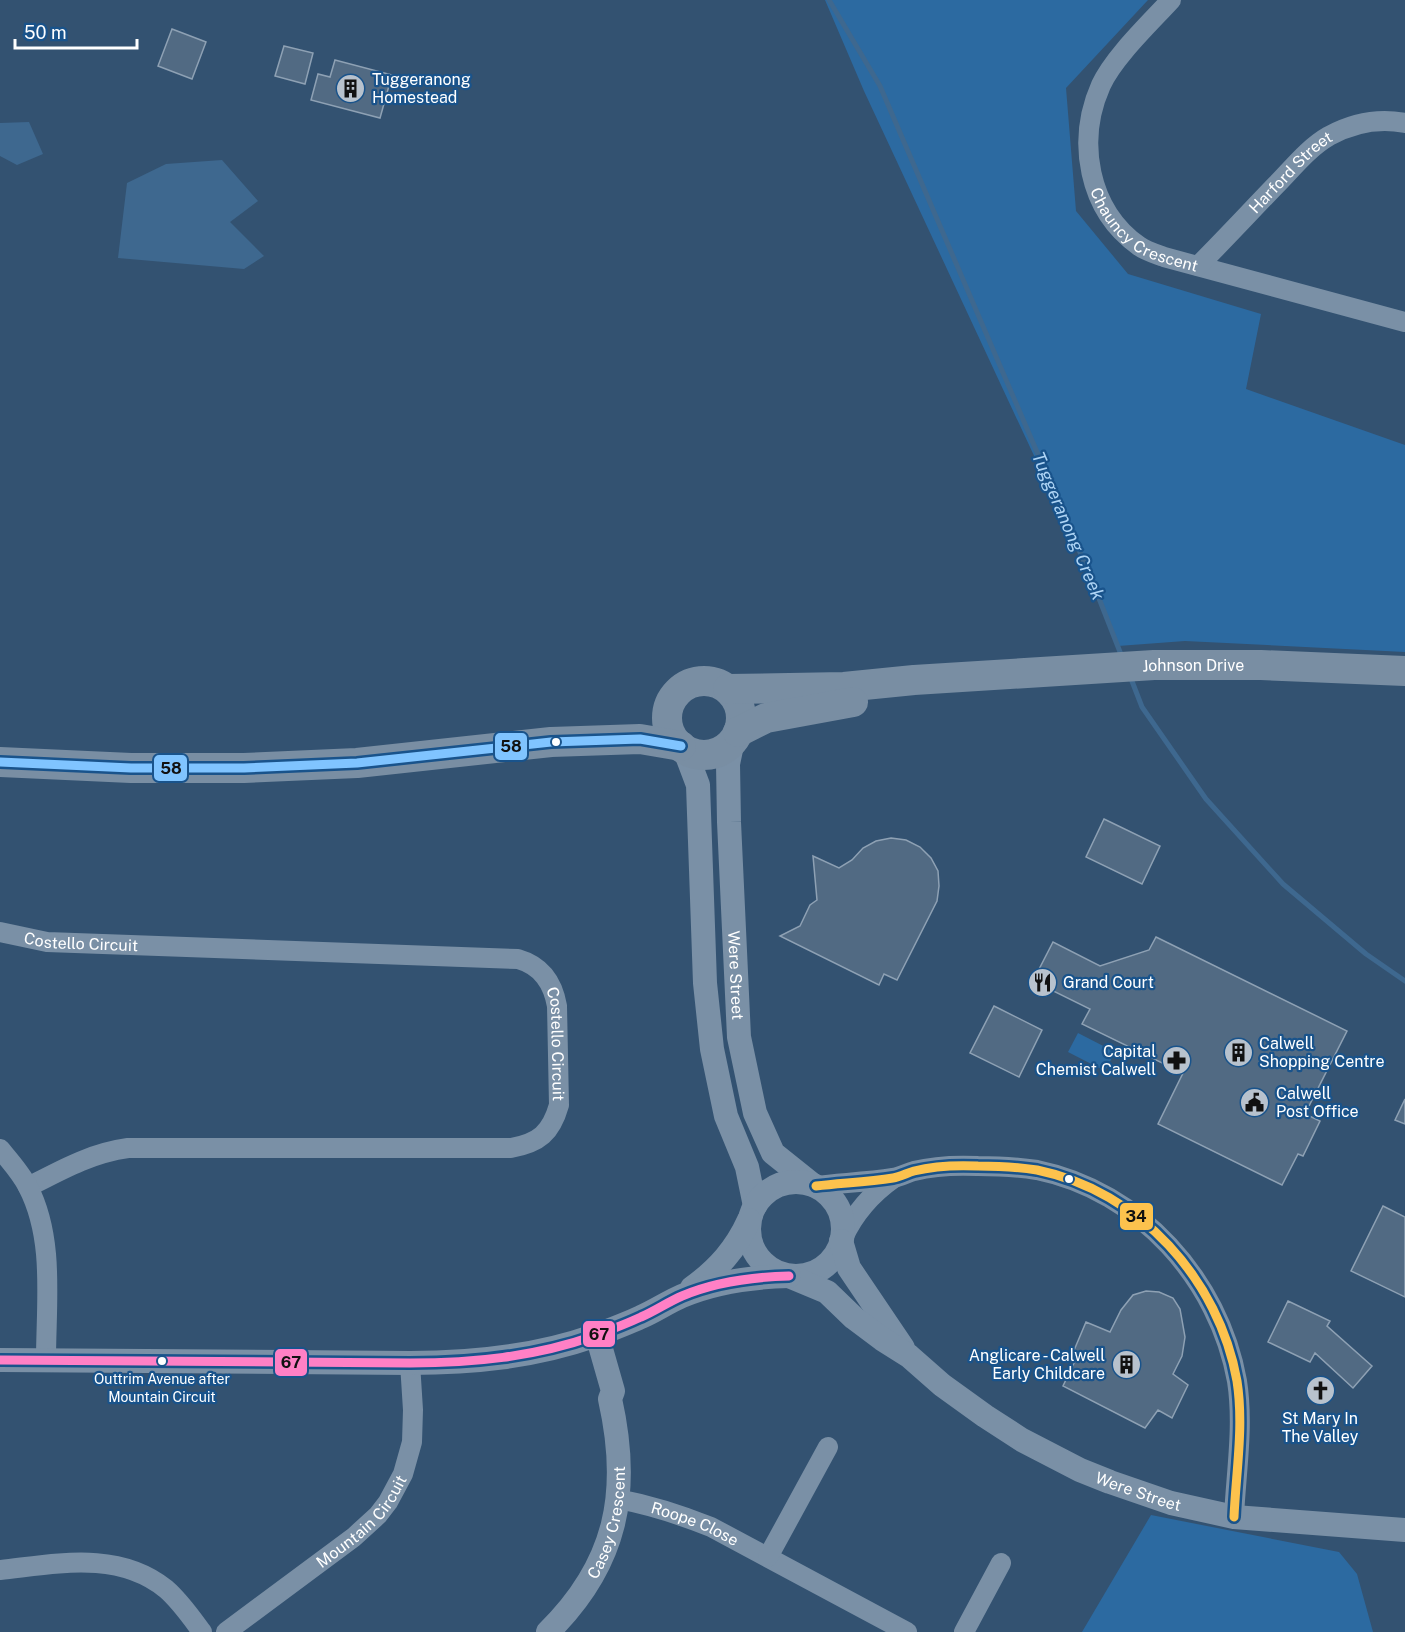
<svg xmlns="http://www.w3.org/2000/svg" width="1405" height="1632" font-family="'Public Sans',sans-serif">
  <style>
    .green { fill: #2c6aa1 }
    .water { fill: #3e688f }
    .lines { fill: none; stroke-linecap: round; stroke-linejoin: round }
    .stream { stroke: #3e688f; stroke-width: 5 }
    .building { fill: #516a83; stroke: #8ea1b4; stroke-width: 1.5 }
    .minor { stroke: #7a90a6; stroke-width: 20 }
    .tertiary { stroke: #7a90a6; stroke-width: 24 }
    .primary { stroke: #798ea3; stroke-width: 30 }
    .bus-1-casing { stroke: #19538b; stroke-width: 14 }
    .bus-2-casing { stroke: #19538b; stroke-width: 14 }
    .bus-3-casing { stroke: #19538b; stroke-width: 14 }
    .bus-1 { stroke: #ff80c5; stroke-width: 9 }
    .bus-2 { stroke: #80c4ff; stroke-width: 9 }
    .bus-3 { stroke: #fcc24d; stroke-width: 9 }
    .bus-dot { fill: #fff; stroke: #19538b; stroke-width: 2 }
    .labels { text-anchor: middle; stroke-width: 4.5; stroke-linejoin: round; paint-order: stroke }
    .bus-label { font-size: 14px; fill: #fff; stroke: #19538b }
    .poi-label { font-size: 16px; fill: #fff; stroke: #19538b; text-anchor: start }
    .street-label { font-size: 16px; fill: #fff; stroke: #19538b }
    .water-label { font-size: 18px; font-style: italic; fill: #aed4f5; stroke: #19538b }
    .line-badge { stroke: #19538b; stroke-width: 2 }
    .pale-badge-label { font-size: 16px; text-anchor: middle; font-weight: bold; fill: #111 }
  </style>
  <rect width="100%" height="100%" fill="#335271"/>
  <path class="green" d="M825,0H1148L1066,88L1076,211L1128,274L1261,314L1246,389L1405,445V652L1185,641L1118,646L1091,578L864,91Z
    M1078,1033L1115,1052L1105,1071L1068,1052Z
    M1151,1515L1339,1552L1357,1574L1373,1632H1082Z"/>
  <path class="water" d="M29,122L43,154L17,165L0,156V123Z
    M222,160L258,201L230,222L264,256L244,269L118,258L127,183L166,164Z"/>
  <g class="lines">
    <path class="stream" d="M829,0L880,86L1091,578L1122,657
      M1130,676L1142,707L1206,799L1283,884L1366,954L1405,981"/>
  </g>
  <path class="building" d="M172,29L206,42L192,79L158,66Z
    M284,46L313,53L305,84L275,76Z
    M335,60L392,75L380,118L311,100L318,74L330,77Z
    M1104,819L1160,846L1142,884L1086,857Z
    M891,838L906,840L920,847L931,858L938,871L939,886L937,901L897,980L884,974L879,985L780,936L800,926L810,905L817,900L813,856L839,868L852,860L863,848L876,841Z
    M1156,937L1347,1031L1305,1114L1320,1121L1303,1156L1298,1154L1282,1185L1158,1124L1183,1073L1082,1024L1090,1009L1033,981L1053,942L1100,966L1149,950Z
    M994,1006L1042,1030L1019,1077L970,1053Z
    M1405,1099V1124L1395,1120Z
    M1383,1206L1405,1217V1297L1351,1271Z
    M1146,1291L1159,1292L1173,1298L1180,1309L1185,1337L1182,1356L1173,1374L1188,1385L1172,1418L1158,1410L1145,1428L1063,1386L1077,1357L1072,1355L1086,1322L1110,1332L1121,1310L1133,1295Z
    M1288,1301L1330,1321L1327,1326L1372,1366L1353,1388L1315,1353L1310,1362L1268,1342Z"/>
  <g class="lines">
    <g class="minor">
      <path id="s1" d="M1171,0C1149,24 1114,57 1101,85C1076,141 1088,210 1139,246C1146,251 1156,254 1164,257L1405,322"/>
      <path id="s2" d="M1198,266C1224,240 1249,213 1275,186C1292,169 1308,148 1329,136C1353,123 1379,118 1405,123"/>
      <path id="s3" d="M0,932L47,942L518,959C542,966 553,983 557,1006L559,1105C551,1133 539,1143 511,1148H128C91,1153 61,1170 28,1187"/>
      <path d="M0,1149C10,1161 21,1173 28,1187C55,1239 46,1303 46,1360"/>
      <path d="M816,1186C841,1183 867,1182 893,1178C900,1177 907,1173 914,1171C934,1166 957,1165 978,1166C997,1166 1018,1167 1037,1170C1140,1191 1219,1280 1237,1381C1244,1426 1236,1472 1234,1517"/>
      <path d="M843,1238C855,1212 871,1194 894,1178"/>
      <path id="s4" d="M618,1499C650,1505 681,1515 711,1527L907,1632"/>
      <path d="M768,1557L828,1447"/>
      <path d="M0,1570C56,1564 118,1550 166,1589C180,1601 191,1617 202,1632"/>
      <path id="s5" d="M226,1632L354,1537L378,1515L388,1502L403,1474L412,1442L413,1410L410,1363"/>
      <path d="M964,1632L1001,1563"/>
    </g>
    <g class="tertiary">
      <path id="s6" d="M733,740L728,764L729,822L739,1037L755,1113L773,1153L813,1185"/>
      <path d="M684,748L698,785L705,983L712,1049L726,1116L747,1167L755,1206"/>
      <circle cx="796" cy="1229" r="47"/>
      <path d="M841,1241L849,1268L903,1348"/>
      <path id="s7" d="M791,1277L827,1292L854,1318L882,1339L909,1356L942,1385L985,1416L1022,1440L1080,1470L1110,1482L1171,1503L1234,1517L1405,1530"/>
      <path d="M692,1288C718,1269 736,1249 749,1220"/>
      <path d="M0,1360L410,1363C473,1363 534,1357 594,1336C610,1330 626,1324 641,1317C655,1311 668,1302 682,1296C715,1282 753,1277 789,1276"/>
      <path id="s8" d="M548,1632C617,1564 631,1492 610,1399L613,1391L597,1335"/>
    </g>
    <g class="primary">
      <circle cx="704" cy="718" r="37"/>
      <path id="s9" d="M728,689L844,687L914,680L1154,665H1261L1405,671"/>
      <path d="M738,732L766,718L853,702"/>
      <path d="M0,762L131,768H244L357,763L551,742L640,739L681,746"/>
    </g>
    <defs>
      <path id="bus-1" d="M0,1360L410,1363C473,1363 534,1357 594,1336C610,1330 626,1324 641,1317C655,1311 668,1302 682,1296C715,1282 753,1277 789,1276"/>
      <path id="bus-2" d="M0,762L131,768H244L357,763L551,742L640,739L681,746"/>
      <path id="bus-3" d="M816,1186C841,1183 867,1182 893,1178C900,1177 907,1173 914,1171C934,1166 957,1165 978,1166C997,1166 1018,1167 1037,1170C1140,1191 1219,1280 1237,1381C1244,1426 1236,1472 1234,1517"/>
    </defs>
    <use href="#bus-1" class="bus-1-casing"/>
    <use href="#bus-2" class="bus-2-casing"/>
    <use href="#bus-3" class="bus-3-casing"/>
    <use href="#bus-1" class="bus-1"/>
    <use href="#bus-2" class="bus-2"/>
    <use href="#bus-3" class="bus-3"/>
  </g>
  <defs>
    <symbol id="building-disc" viewBox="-11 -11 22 22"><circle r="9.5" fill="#b8c2cd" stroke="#19538b"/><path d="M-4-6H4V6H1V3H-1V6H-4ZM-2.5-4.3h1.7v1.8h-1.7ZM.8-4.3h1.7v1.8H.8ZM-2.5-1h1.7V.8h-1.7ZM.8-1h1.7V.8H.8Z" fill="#111"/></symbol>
    <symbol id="restaurant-disc" viewBox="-11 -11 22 22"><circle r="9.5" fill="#b8c2cd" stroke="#19538b"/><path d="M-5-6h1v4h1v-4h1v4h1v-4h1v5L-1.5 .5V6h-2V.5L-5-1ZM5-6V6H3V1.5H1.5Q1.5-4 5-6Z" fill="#111"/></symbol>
    <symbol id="pharmacy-disc" viewBox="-11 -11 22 22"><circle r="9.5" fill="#b8c2cd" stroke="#19538b"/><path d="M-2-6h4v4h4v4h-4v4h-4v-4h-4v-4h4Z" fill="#111"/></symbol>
    <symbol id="civic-disc" viewBox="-11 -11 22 22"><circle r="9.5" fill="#b8c2cd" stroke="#19538b"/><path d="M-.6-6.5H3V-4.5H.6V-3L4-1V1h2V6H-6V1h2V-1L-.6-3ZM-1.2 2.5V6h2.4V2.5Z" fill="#111"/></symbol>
    <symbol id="church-disc" viewBox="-11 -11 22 22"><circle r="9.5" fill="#b8c2cd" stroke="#19538b"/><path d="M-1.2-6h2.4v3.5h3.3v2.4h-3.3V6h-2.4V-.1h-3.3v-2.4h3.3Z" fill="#111"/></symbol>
  </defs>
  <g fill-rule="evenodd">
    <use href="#building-disc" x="334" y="72" width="33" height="33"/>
    <use href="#restaurant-disc" x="1026" y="966" width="33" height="33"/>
    <use href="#building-disc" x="1222" y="1036" width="33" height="33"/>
    <use href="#pharmacy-disc" x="1160" y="1044" width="33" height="33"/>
    <use href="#civic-disc" x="1238" y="1086" width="33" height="33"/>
    <use href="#building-disc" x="1110" y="1348" width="33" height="33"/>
    <use href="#church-disc" x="1304" y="1374" width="33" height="33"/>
  </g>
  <g class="bus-dot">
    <circle cx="556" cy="742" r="5"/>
    <circle cx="1069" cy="1179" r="5"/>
    <circle cx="162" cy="1361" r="5"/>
  </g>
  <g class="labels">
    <g class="bus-label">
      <text x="162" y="1384">Outtrim Avenue after<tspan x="162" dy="18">Mountain Circuit</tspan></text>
    </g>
    <g class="poi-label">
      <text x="372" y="85">Tuggeranong<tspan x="372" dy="18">Homestead</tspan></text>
      <text x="1063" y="988">Grand Court</text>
      <text x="1259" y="1049">Calwell<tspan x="1259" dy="18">Shopping Centre</tspan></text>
      <text x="1156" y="1057" text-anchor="end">Capital<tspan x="1156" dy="18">Chemist Calwell</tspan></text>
      <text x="1276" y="1099">Calwell<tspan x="1276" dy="18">Post Office</tspan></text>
      <text x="1105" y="1361" text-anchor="end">Anglicare - Calwell<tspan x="1105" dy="18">Early Childcare</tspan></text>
      <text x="1320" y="1424" text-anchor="middle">St Mary In<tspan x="1320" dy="18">The Valley</tspan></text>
    </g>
    <g class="street-label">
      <text dy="6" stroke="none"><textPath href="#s2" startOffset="132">Harford Street</textPath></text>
      <text dy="6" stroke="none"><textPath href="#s1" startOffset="284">Chauncy Crescent</textPath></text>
      <text dy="6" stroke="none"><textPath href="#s9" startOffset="466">Johnson Drive</textPath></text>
      <text dy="6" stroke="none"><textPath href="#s3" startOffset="82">Costello Circuit</textPath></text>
      <text dy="6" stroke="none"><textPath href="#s6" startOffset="236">Were Street</textPath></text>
      <text dy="6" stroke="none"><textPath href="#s3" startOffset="622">Costello Circuit</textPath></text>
      <text dy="6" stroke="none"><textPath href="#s7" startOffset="412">Were Street</textPath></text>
      <text dy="6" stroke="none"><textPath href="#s5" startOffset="176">Mountain Circuit</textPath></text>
      <text dy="6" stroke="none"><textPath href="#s8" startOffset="128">Casey Crescent</textPath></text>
      <text dy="6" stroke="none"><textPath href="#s4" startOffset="81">Roope Close</textPath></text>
    </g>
    <g class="water-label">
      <text transform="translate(1068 526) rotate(67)" y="6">Tuggeranong Creek</text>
    </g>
  </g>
  <g class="line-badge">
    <rect x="494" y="732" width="34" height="29" rx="6" fill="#80c4ff"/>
    <rect x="153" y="754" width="35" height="28" rx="6" fill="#80c4ff"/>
    <rect x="1119" y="1202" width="35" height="29" rx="6" fill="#fcc24d"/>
    <rect x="582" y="1320" width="34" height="28" rx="6" fill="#ff80c5"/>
    <rect x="274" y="1348" width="34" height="29" rx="6" fill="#ff80c5"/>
  </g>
  <g class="pale-badge-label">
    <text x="511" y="752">58</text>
    <text x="171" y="774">58</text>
    <text x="1136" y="1222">34</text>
    <text x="599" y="1340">67</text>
    <text x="291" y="1368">67</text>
  </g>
  <path d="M15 39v9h122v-9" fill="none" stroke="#ffffff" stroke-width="3"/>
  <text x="24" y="39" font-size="18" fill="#ffffff" stroke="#19538b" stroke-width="4.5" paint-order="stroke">50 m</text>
</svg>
